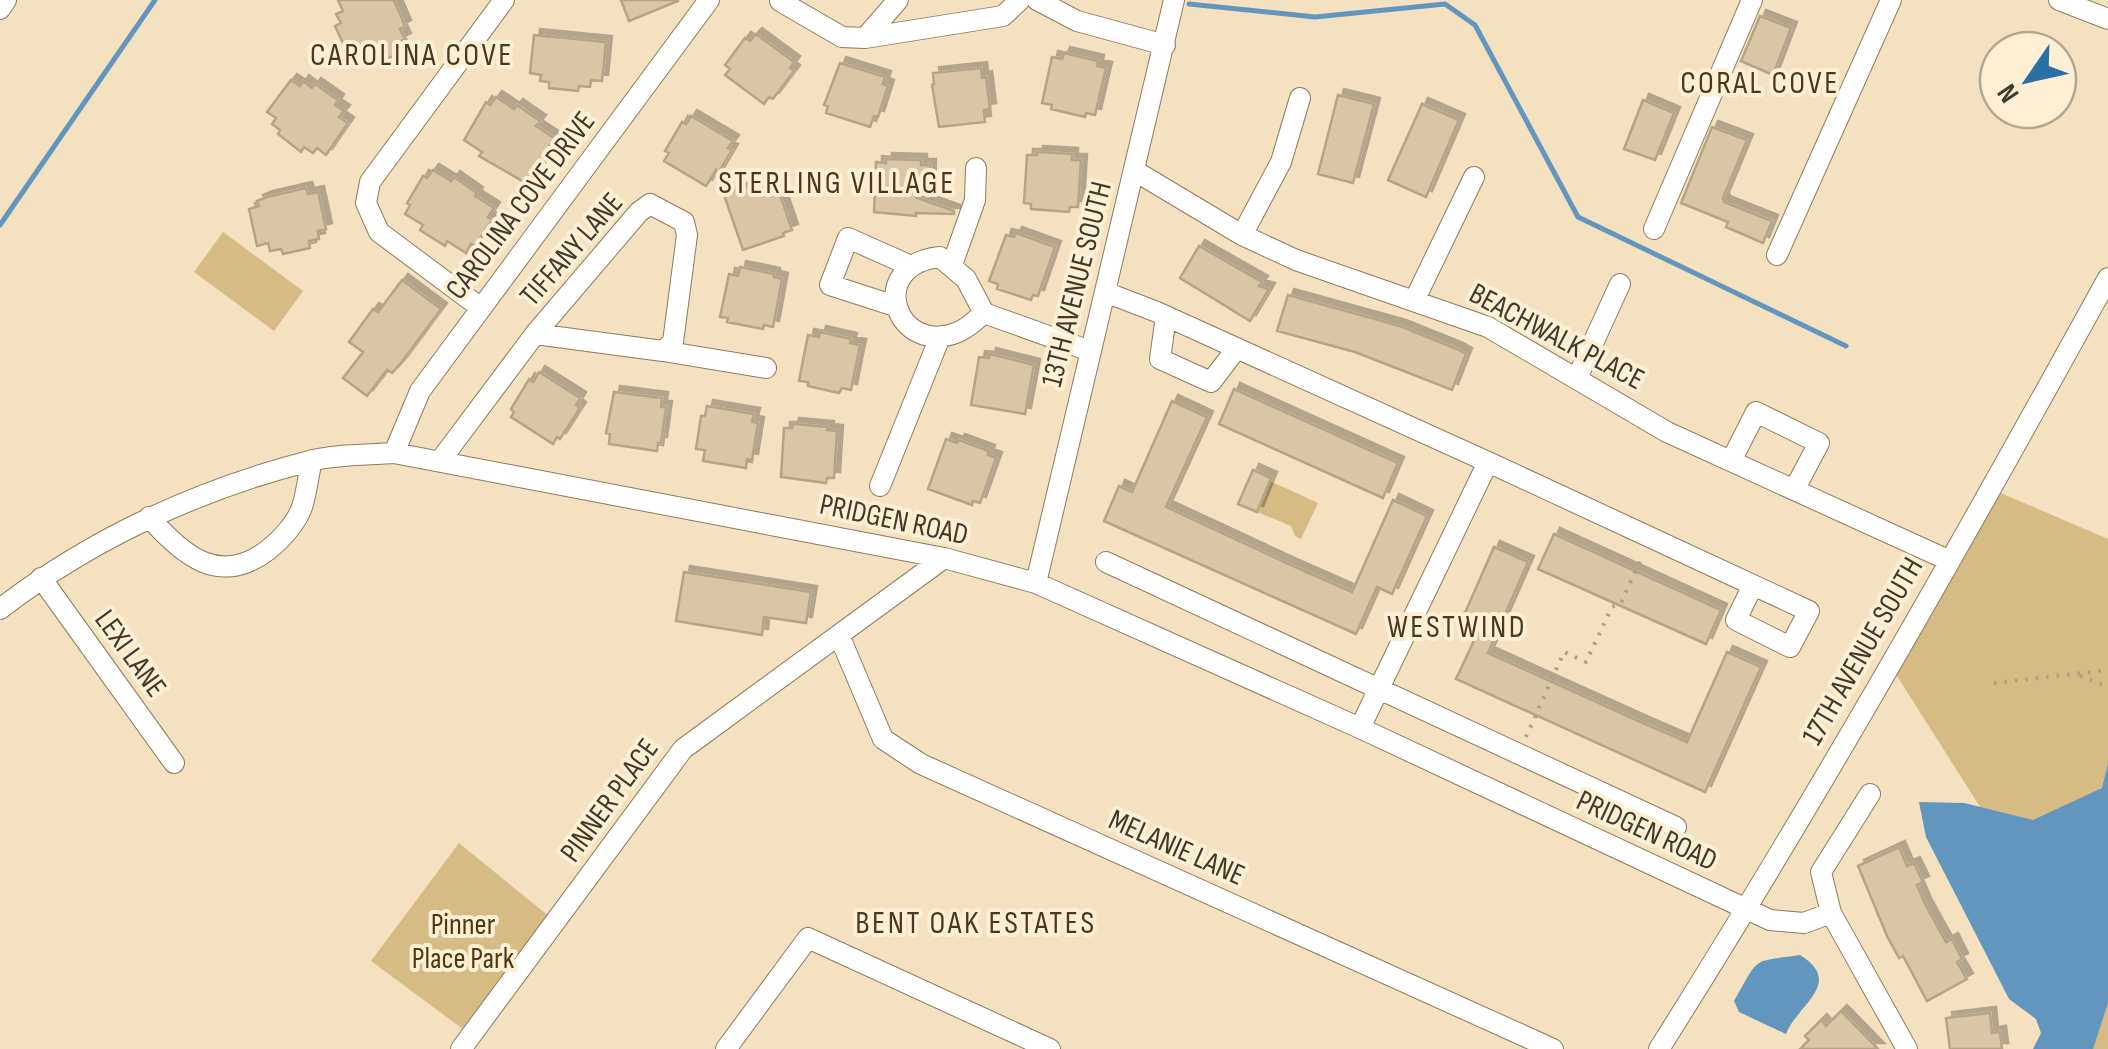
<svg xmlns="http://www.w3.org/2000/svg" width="2108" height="1049" font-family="'Sofia Sans Condensed',sans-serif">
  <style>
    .green { fill: #d7bb85 }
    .water { fill: #6396be }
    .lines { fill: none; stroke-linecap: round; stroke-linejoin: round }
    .stream { stroke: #6396be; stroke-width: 5 }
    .building { fill: #d8c6a5; stroke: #b6a585; stroke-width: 2.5; filter: url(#shadow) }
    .minor-casing { stroke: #8d7d5e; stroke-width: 22 }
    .path { stroke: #aea086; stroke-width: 4; stroke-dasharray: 2.5 8; stroke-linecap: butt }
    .minor { stroke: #fff; stroke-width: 20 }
    .labels { text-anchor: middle; stroke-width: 8; stroke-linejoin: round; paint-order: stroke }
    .street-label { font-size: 30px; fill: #413a2c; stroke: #fdefd3 }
    .park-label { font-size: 30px; fill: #4e3a0b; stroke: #fdefd3 }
    .neighbourhood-label { font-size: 32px; letter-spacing: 2.5px; fill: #483a1c; stroke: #fdefd3 }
  </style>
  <defs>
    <filter id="shadow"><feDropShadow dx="6" dy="-6" stdDeviation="0" flood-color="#0004"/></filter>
  </defs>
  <rect width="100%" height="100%" fill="#f3e1bf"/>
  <path class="green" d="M223,232L303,291L274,331L194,272Z
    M1270,481L1318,503L1301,539L1295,536L1291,526L1257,512Z
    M1989,488L2108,539V1049H2073L2100,996L1890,665Z
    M459,843L556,922L471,1035L371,961Z"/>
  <path class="water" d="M2108,764V1003L2093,1049H2033L2041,1033L2036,1019L2009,999L1926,837L1919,802L1964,803L2033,820L2102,788Z
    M1800,955C1845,983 1797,1005 1786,1034L1739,1012L1734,1001C1760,956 1750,962 1800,955Z"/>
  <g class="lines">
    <path class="stream" d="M1189,4L1315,17L1445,4L1475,25L1578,217L1846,346
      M0,225L155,0"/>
  </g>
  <path class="building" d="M338,0H394L405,26L400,29L405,39L399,42L403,52L367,67L363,58L357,61L352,50L347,52L335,26L341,23L336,14L343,11Z
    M621,0H678V1L629,21Z
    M1760,16L1791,28L1773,75L1741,61Z
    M756,34L794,62L790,68L794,71L773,99L769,97L764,104L725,75L730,69L725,65L745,38L750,41Z
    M534,35L606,42L602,81L591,80L590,87L579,86L578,91L549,88V82L540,81L541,75L530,73Z
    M1064,53L1098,61L1097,66L1106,68L1095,115L1086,113L1085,117L1051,109L1052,105L1042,103L1052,57L1062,59Z
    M840,63L885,77L883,84L888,86L878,117L874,116L870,127L826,113L828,106L824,105Z
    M981,68L982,78L986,77L990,109L984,110L985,122L939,127L932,85L934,84L933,73Z
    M291,80L300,86L303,81L312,88L315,84L338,100L335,105L344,111L339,117L348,123L326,155L317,148L313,153L304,147L301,152L278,134L280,130L272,124L276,118L267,112Z
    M1338,95L1374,104L1353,183L1318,174Z
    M496,97L514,109L517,105L540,121L536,126L554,138L548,148L551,150L534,176L530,173L524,182L479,156L482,152L464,140L486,102L490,105Z
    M1643,100L1674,113L1655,160L1624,149Z
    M1422,104L1459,120L1426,197L1388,180Z
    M691,116L733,141L728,148L732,150L717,175L716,170L706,186L664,161L669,153L665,151L682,122L686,124Z
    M1712,127L1747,140L1723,198L1724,202L1772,221L1763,243L1726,227L1728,222L1681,203Z
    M1037,152L1072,154V160H1081L1078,207H1070L1069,212L1031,209V204L1024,203L1027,155H1037Z
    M886,159L921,160V165H930L929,196L915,197L954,211V214L916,213V216L874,212L876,162L886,163Z
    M433,170L451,181L454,177L477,193L475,196L494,208L488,217L492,220L475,246L471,244L466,253L447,241L445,246L420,230L423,225L405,214L410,205L407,203L423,176L427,178Z
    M767,180L769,186L776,183L792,230L783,233L784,236L743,250L724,195Z
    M306,188L308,194L318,192L326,229L318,231L319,239L309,241L310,248L283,254L281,249L270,251L268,243L257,246L249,209L259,206L257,201L267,197Z
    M1016,233L1055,247L1038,296L1033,295L1031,300L997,289L998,284L989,281L1006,235L1014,237Z
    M1199,246L1262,282L1259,286L1269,289L1250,321L1180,278Z
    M740,267L774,274V277L782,279L773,327L764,325L763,329L727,322L728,318L720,317L729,274L738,276Z
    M402,280L441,309L401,363L392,373L387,370L367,396L343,378L363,352L349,342L373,309L378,312Z
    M1288,295L1400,326L1457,349L1466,354L1452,390L1355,352L1277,331Z
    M820,332L851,339L850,343L860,345L851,390L842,388L839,393L808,386V382L799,381L808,335L819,337Z
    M990,354L1034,365L1025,414L971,405L979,357L989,358Z
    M539,372L580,398L576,405L580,408L560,439L557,437L553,444L511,417L514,412L511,409L529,379L533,382Z
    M1234,389L1398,463L1383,498L1219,424Z
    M614,392L662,398L661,407H666L661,443H658L657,451L609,444L610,434L606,433Z
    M1172,401L1207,417L1166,507L1293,566L1352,592L1393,500L1427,516L1392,594L1377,587L1356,634L1104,521L1119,486L1132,492Z
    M707,406L754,414L752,422L758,423L752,460L747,459L746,468L703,461L705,450L696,449L701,416H705Z
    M793,424L828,427L827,430L837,431L834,478H827L826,483L781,477L784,428H792Z
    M946,439L957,443L959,440L989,451L988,455L996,458L980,503L973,501L972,505L928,489Z
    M1253,470L1271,478L1257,512L1238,504Z
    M1554,534L1721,610L1706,644L1538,569Z
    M1494,547L1528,562L1488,653L1643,723L1687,742L1727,652L1761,667L1705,792L1456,679L1478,632L1460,624Z
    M684,572L811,592L806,623L764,617L762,635L676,621Z
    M1899,847L1907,866L1914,863L1923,882L1917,885L1925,904L1946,942L1952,939L1962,959L1957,962L1967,979L1927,1001L1903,956L1899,958L1887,936L1858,866Z
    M1841,1011L1878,1049H1800L1809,1040L1805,1036L1821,1020L1826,1026Z
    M1990,1013L1992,1033L2000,1032L2002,1049H1950L1946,1018Z"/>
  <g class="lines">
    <defs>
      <path id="minor" d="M898,0L865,38L1003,16L1020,0
        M1037,0L1077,21L1165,45
        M2059,0L2108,19
        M780,1L842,37L865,38
        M0,9L6,0
        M1135,171L1242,235L1296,260L1488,327L1667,432L1948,560
        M1654,229L1752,0
        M1242,235L1281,162L1300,98
        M1777,255L1891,0
        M952,265L975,200L976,168
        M1105,292L1157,312L1488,462L1360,728
        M1415,299L1474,177
        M895,306L830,285L848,238L911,266
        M481,308L379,232L366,203L370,182L504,0
        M984,313C976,320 967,329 958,332C896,358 864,265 940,257L966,279L984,313L1090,351
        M1166,316L1160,359L1211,382L1237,348
        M663,351L766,368
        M1578,376L1620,284
        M394,453L420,391L709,0
        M440,461L535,334L639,212L650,204L684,222L687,235L673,342L663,351L535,334
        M1731,461L1756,412L1819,443L1794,490
        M1488,462C1595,512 1702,561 1809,611L1790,647L1736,620L1753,585
        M880,486L940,337
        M149,517C183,556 220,587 268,550C281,540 297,522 302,507C307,492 308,476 312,460
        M1106,562L1676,827
        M41,578L174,763
        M1036,583L1174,0
        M0,609C91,539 199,489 310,461C337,454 367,455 394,453L944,558L1036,583L1360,728L1770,920L1804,923L1831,913
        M839,635L883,739L921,764L1553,1049
        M1870,794L1821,872L1831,913L1907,1049
        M461,1049L683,749L944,558
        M726,1049L808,938L1050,1049
        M1659,1049C1818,797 1965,538 2108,278"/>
    </defs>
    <use href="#minor" class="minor-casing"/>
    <path class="path" d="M2080,676L2108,687
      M1994,683L2108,670
      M1526,737L1564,652L1586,662L1612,607L1621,603L1643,555"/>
    <use href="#minor" class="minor"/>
  </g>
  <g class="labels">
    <g class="street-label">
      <text transform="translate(520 205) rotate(-53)" y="10">CAROLINA COVE DRIVE</text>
      <text transform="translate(571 249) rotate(-49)" y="10">TIFFANY LANE</text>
      <text transform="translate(1076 284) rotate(-76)" y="10">13TH AVENUE SOUTH</text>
      <text transform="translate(1557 336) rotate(28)" y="10">BEACHWALK PLACE</text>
      <text transform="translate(894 519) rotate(12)" y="10">PRIDGEN ROAD</text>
      <text transform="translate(1862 651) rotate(-60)" y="10">17TH AVENUE SOUTH</text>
      <text transform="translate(131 653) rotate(54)" y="10">LEXI LANE</text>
      <text transform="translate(609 800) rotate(-54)" y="10">PINNER PLACE</text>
      <text transform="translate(1647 830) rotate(25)" y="10">PRIDGEN ROAD</text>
      <text transform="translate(1177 847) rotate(24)" y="10">MELANIE LANE</text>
    </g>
    <g class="park-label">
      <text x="463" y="934">Pinner<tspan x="463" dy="34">Place Park</tspan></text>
    </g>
    <g class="neighbourhood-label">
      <text x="412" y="65">CAROLINA COVE</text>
      <text x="1760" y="93">CORAL COVE</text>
      <text x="837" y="193">STERLING VILLAGE</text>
      <text x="1457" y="637">WESTWIND</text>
      <text x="976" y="933">BENT OAK ESTATES</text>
    </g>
  </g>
  <g transform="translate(2028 80) rotate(236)"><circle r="48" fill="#fdefd3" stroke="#b2a790" stroke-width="2.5"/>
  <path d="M0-8L18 38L0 25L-18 38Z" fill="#2771a4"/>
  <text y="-15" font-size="28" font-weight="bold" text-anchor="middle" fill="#413a2c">N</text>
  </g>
</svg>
